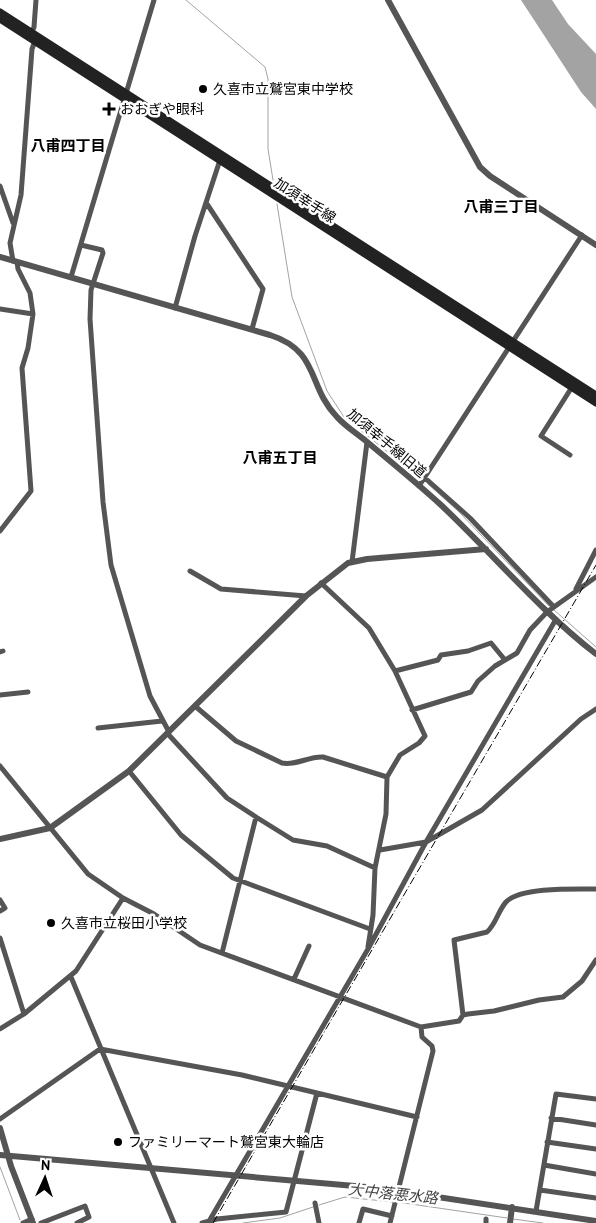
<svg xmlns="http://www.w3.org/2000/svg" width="596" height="1223" font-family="'PT Sans','Noto Sans JP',sans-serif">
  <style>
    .water { fill: #a3a3a3 }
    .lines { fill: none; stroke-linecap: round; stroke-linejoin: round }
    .stream { stroke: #a3a3a3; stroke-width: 1 }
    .minor { stroke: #555; stroke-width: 5 }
    .tertiary { stroke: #555; stroke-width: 6 }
    .secondary { stroke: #222; stroke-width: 7 }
    .rail { stroke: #000; stroke-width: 1; stroke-dasharray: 8 2.5 1 2.5; stroke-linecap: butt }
    .poi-dot { fill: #000; stroke: #fff; stroke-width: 2 }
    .labels { text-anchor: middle; stroke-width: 5; stroke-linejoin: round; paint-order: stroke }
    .poi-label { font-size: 14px; fill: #000; stroke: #fff; text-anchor: start }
    .street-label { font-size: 14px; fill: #000; stroke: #fff }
    .neighbourhood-label { font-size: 15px; font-weight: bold; fill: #000; stroke: #fff }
    .water-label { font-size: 15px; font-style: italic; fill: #444; stroke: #fff }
  </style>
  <rect width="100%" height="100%" fill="#fff"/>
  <path class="water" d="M521,0H552L568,24L596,54V109L581,92Z"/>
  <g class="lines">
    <path class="stream" d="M186,0L265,67L268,79V149L273,180
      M277,204L292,297L327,391L344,417L419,477
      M428,484L458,511L549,606
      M554,610L596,647
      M0,1167L20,1220
      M397,1202L507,1218
      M319,1205L345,1197L393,1202
      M513,1219L543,1223
      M243,1223L280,1218L313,1207"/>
    <path class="minor" d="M32,32L34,27L36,0
      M0,186L13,223
      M207,204L263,289L252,329
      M81,245L102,250L103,253L91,290L90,319L103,502L111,565L150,696L169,732
      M13,261L10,243L21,195L32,49L35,41
      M71,277L154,0
      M175,308L195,236L220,160
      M0,309L33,314
      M570,455L541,436L572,387
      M425,478L470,518L553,606
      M419,486L582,235
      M0,531L31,491L22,368L28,348L33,314L30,293L18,269L17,262
      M352,562L367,442
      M190,571L221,589L306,596
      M576,589L596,550
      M0,652L3,651
      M395,671L438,660L441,655L468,651L491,643L505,660
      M0,695L28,692
      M195,706L236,741L282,763C296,766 309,756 323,757L387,777
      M412,710L471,692L478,681L495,666L517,653L530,630L547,612L596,577
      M98,728L162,721
      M167,733L227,798L256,817L293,840L327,846L375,868L386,814L387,777L400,755L419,743L425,736L395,671L369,628L321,583
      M0,766L88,874L123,898L154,914L200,945L421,1027L459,1021L463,1015L468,1014L494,1011L539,1000L563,997L582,981L596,960
      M129,771L181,835L233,878L370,929
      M380,850L426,842L482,810L581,719L596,709
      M0,900L5,908L0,911
      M0,938L24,1014
      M368,947L373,915L375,868
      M222,953L256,817
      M71,977L174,1223
      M294,979L309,946
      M463,1015L454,940L487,932C496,924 498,911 506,902C520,887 575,889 596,889
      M0,1029L24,1014L76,971L123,898
      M551,1118L596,1125
      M0,1119L100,1049L242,1075L417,1117
      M547,1142L596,1149
      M544,1165L596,1174
      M540,1190L596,1198
      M315,1203L319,1223
      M536,1211L556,1094L596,1099
      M486,1219V1223
      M23,1223L32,1219
      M41,1223L85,1206L89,1217L77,1223
      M202,1223L217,1219L286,1212L317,1093
      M208,1223L368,949L426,842L555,621
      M359,1223L363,1209L392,1216
      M390,1223L433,1051L432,1046L422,1037L421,1027"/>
    <path class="tertiary" d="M388,0L480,167L490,176L596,245
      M0,257L270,335C320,351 307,386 337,417C345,426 356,433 366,441C391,462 417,483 441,505C493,554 539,610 596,654
      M0,839L50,828L129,771L306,596L348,563L367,559L486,549
      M0,1128L11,1166L33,1223
      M0,1155L378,1188L596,1221
      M510,1223L512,1207"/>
    <path class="secondary" d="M0,12L596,395
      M0,19L596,403"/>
    <path class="rail" d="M213,1223L596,565"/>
  </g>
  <g class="poi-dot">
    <circle cx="203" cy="89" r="5"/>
    <path d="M106.5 101.5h5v5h5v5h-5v5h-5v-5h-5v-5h5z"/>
    <circle cx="51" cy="923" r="5"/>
    <circle cx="118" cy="1142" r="5"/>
  </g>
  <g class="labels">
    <g class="poi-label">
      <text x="213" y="94">久喜市立鷲宮東中学校</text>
      <text x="120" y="114">おおぎや眼科</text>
      <text x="61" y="928">久喜市立桜田小学校</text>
      <text x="128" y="1147">ファミリーマート鷲宮東大輪店</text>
    </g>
    <g class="street-label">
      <text transform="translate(305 200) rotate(33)" y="5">加須幸手線</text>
      <text transform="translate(387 443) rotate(40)" y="5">加須幸手線旧道</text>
    </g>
    <g class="neighbourhood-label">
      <text x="68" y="151">八甫四丁目</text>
      <text x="501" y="212">八甫三丁目</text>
      <text x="280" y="463">八甫五丁目</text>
    </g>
    <g class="water-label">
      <text transform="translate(393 1194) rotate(6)" y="5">大中落悪水路</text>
    </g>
  </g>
  <g transform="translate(45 1178) rotate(3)" stroke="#ffffff" stroke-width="4" paint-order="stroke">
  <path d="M0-4L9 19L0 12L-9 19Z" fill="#000000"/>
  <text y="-8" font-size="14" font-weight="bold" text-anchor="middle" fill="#000000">N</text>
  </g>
</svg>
